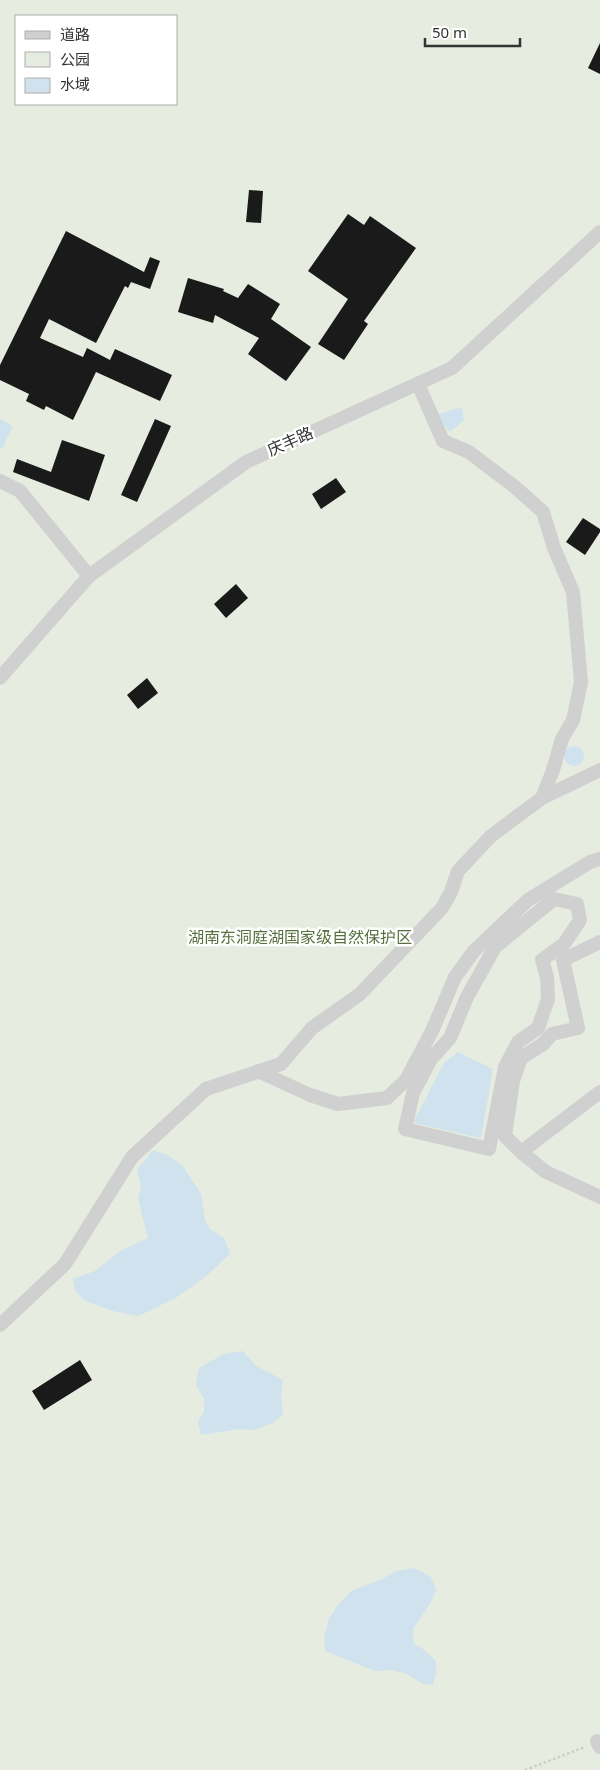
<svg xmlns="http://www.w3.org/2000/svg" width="600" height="1770" font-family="'Noto Sans','Noto Sans SC',sans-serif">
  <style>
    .green { fill: #e6ecdf; fill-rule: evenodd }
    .water { fill: #cfe2ee }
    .building { fill: #1a1a1a }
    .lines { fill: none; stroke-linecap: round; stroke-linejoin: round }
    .path { stroke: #cdcdcd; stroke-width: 2.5; stroke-dasharray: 2.5 2.5; stroke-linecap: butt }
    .minor { stroke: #d0d0d0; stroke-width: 14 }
    .labels { text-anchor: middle; stroke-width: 5; stroke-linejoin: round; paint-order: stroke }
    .street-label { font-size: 16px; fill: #333; stroke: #fff }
    .park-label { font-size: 16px; fill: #56703f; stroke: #fff }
  </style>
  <rect width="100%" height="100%" fill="#fff"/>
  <path class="green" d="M0,0H600V1770H0ZM16,16H176V104H16Z"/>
  <path class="water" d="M462,407L464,420L450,432L436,415Z
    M0,419L13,426L2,449L0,448Z
    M564 756a10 10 0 1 1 20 0a10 10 0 1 1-20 0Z
    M458,1052L493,1069L481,1138L413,1123L444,1063Z
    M153,1150L167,1155L182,1165L201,1194L205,1220L210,1229L224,1238L230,1254L204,1278L177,1297L139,1316L113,1311L85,1301L75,1291L73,1279L95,1271L120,1251L148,1238L138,1199L141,1187L137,1170Z
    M243,1351L256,1366L283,1380L281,1398L283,1415L273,1423L254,1430L239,1429L201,1435L198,1421L204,1412V1399L196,1385L199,1368L224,1354Z
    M414,1568L431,1577L436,1590L430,1604L413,1629L414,1644L423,1649L436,1661V1672L433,1685L423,1684L405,1673L391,1670L375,1671L325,1651L324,1637L329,1619L338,1605L351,1591L382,1579L396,1571Z"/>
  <path class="building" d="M600,43V74L588,68Z
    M249,190L263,191L261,223L246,222Z
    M348,214L364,225L370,216L416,248L364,321L368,324L344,360L318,344L348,299L308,271Z
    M66,231L144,272L150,257L160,261L150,289L131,282L128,288L125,286L96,343L49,319L40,338L83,357L87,348L110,360L115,349L172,375L160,401L96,372L73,420L46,406L44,410L26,401L29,394L0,380V365Z
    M188,278L224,289L223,291L238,298L248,284L280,304L271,319L311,347L286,381L248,354L259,338L215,315L213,323L178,312Z
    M155,419L171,426L137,502L121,495Z
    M62,440L105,455L89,501L13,472L17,459L51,472Z
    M336,478L346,492L321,509L312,494Z
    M583,518L600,529V532L585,555L566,542Z
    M236,584L248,598L226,618L214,604Z
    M147,678L158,693L138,709L127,695Z
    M80,1360L92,1380L44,1410L32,1391Z"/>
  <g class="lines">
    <path class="path" d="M525,1770L585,1747"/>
    <path class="minor" d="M0,481L20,491L89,576
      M0,678L89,576L246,462L452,368L600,232
      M542,798L600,770
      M554,899L577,904L580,920L564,944L542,960L547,977L548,999L538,1028L518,1042L505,1067L489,1149L405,1129L413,1093L431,1059L450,1038L467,997L495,947Z
      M600,942L563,960L578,1028L552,1034L543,1044L521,1058L513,1081L505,1136L521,1152L546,1172L600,1197
      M258,1071L310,1095L338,1104L387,1098L406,1080L432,1031L455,977L474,951L528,900L590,862L600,859
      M521,1152L600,1092
      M0,1325L65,1264L132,1157L206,1089L281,1064L312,1028L360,994L442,908L451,892L458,871L491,836L542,798L553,770L562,739L573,720L581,682L573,592L554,548L543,512L515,487L469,452L443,441L418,384
      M597,1741L600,1747"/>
  </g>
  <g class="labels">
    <g class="street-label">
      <text transform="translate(290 441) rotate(-24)" y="6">庆丰路</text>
    </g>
    <g class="park-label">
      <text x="300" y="943">湖南东洞庭湖国家级自然保护区</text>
    </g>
  </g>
  <rect x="15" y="15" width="162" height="90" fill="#ffffff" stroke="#adadad"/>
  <rect x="25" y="31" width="25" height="8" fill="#d0d0d0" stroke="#adadad"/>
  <text x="60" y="40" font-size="15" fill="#333333">道路</text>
  <rect x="25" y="52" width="25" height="15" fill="#e6ecdf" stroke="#adadad"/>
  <text x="60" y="65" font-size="15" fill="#333333">公园</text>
  <rect x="25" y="78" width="25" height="15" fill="#cfe2ee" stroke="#adadad"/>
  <text x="60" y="90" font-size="15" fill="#333333">水域</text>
  <path d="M425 38v8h95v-8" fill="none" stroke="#333333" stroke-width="2.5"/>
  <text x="432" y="38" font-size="15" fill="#333333" stroke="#ffffff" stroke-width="4" paint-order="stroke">50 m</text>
</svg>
